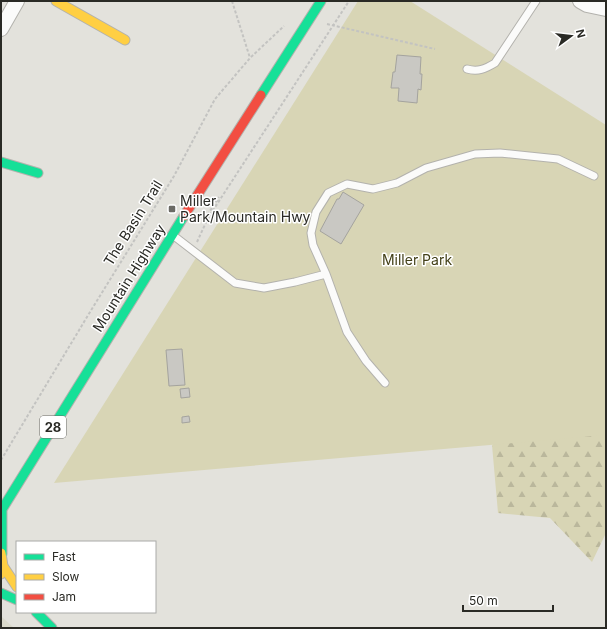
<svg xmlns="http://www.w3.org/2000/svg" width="607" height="629" font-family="Inter,sans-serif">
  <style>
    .built { fill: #dad9cb }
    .forest { fill: url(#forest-firs) }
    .green { fill: #d8d5b5 }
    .building { fill: #c9c8c3; stroke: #a4a39e }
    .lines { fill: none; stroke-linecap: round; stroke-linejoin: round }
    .lane-casing { stroke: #b3b2ad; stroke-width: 9 }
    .street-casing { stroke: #b3b2ad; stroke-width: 16 }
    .fast-casing { stroke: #b3b2ad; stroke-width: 11 }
    .slow-casing { stroke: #b3b2ad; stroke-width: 11 }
    .jam-casing { stroke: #b3b2ad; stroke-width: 11 }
    .path { stroke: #c3c3c1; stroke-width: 2; stroke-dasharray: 3 2; stroke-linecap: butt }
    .lane { stroke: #fbfbfa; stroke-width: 7 }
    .street { stroke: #fbfbfa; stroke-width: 14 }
    .fast { stroke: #16e098; stroke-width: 9 }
    .slow { stroke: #ffcf43; stroke-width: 9 }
    .jam { stroke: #f24e42; stroke-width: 9 }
    .poi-dot { fill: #6b6a65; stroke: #fff; stroke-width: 1.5 }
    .labels { text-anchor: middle; stroke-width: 3; stroke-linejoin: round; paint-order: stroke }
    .shield { fill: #fff; stroke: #6a6a66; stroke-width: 1 }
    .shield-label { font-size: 13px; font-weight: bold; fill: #2a2a25 }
    .poi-label { font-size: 14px; fill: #2a2a25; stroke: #fff; text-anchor: start }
    .street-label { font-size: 14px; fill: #2a2a25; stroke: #fff }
    .park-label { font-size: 14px; fill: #434018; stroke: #fff }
  </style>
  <defs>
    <pattern id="forest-firs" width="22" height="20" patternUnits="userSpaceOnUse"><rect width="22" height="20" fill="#d8d5b5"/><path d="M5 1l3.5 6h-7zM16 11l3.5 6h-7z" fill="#bab79c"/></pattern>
  </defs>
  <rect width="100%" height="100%" fill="#e3e2dc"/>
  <path class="built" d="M2,617L14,628H1V618Z"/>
  <path class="forest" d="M606,376V533L592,562L550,518L498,513L492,445L534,414Z"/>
  <path class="green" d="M358,1H410L606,125V435L54,483Z"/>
  <path class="building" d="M397,55L421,57L420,74H422L421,90L418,89L417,103L398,101L399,88H391L393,72H395Z
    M343,192L364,205L341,244L320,231L337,199H339Z
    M182,349L185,385L169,386L166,350Z
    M189,388L190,397L181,398L180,389Z
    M189,416L190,422L182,423V417Z"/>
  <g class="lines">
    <defs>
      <path id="lane" d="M467,69C478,72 485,69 495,63L536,1
        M174,236L235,283L264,288L295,282L326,274
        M385,383L366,361L347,332L326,274L313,245L311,233L316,212L328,193L347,184L373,189L397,183L426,168L475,154L500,153L558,159L594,176"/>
      <path id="street" d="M580,1L587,5L606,9
        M1,29L17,1"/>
      <path id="fast" d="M261,95L321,1
        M1,162L38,173
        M2,510V554
        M1,511L184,216
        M1,593L17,600
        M36,612L52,628"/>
      <path id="slow" d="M56,1L125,40
        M1,553L3,566L1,574
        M3,566L17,587"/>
      <path id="jam" d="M184,216L261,95"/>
    </defs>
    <use href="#lane" class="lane-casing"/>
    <use href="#street" class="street-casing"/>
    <use href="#fast" class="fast-casing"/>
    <use href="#slow" class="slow-casing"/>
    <use href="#jam" class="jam-casing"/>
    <path class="path" d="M232,1L250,58
      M327,24L435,49
      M208,218L206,217L219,197
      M197,242L208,218L349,1
      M1,460L90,312L174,176L215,99L250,58L284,26"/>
    <use href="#lane" class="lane"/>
    <use href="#street" class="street"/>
    <use href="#fast" class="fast"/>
    <use href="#slow" class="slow"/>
    <use href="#jam" class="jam"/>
  </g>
  <rect class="poi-dot" x="168" y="205" width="8" height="8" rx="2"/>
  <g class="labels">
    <rect class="shield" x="40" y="416" width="26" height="22" rx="3"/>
    <g class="shield-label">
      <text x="53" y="432">28</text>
    </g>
    <g class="poi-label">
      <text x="180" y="206">Miller<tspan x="180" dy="16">Park/Mountain Hwy</tspan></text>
    </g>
    <g class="street-label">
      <text transform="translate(133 223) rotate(-58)" y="5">The Basin Trail</text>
      <text transform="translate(129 278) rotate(-58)" y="5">Mountain Highway</text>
    </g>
    <g class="park-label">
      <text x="417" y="265">Miller Park</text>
    </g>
  </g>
  <rect width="607" height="629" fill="none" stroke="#2a2a25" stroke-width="4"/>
  <rect x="16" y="541" width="140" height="72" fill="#ffffff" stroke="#aaaaa8"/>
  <rect x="24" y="554" width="20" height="6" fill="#16e098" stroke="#aaaaa8"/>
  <text x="52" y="561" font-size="12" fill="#2a2a25">Fast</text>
  <rect x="24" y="574" width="20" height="6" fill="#ffcf43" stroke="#aaaaa8"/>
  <text x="52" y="581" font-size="12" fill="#2a2a25">Slow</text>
  <rect x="24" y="594" width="20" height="6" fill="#f24e42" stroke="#aaaaa8"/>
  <text x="52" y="601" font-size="12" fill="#2a2a25">Jam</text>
  <g transform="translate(571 36) rotate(75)" stroke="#ffffff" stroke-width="3" paint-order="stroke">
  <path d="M0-3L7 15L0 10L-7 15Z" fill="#2a2a25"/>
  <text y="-6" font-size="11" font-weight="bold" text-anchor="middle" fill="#2a2a25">N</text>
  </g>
  <path d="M463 605v6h90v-6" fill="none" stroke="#2a2a25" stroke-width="2"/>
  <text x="469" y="605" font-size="12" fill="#2a2a25" stroke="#ffffff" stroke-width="3" paint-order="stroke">50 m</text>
</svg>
